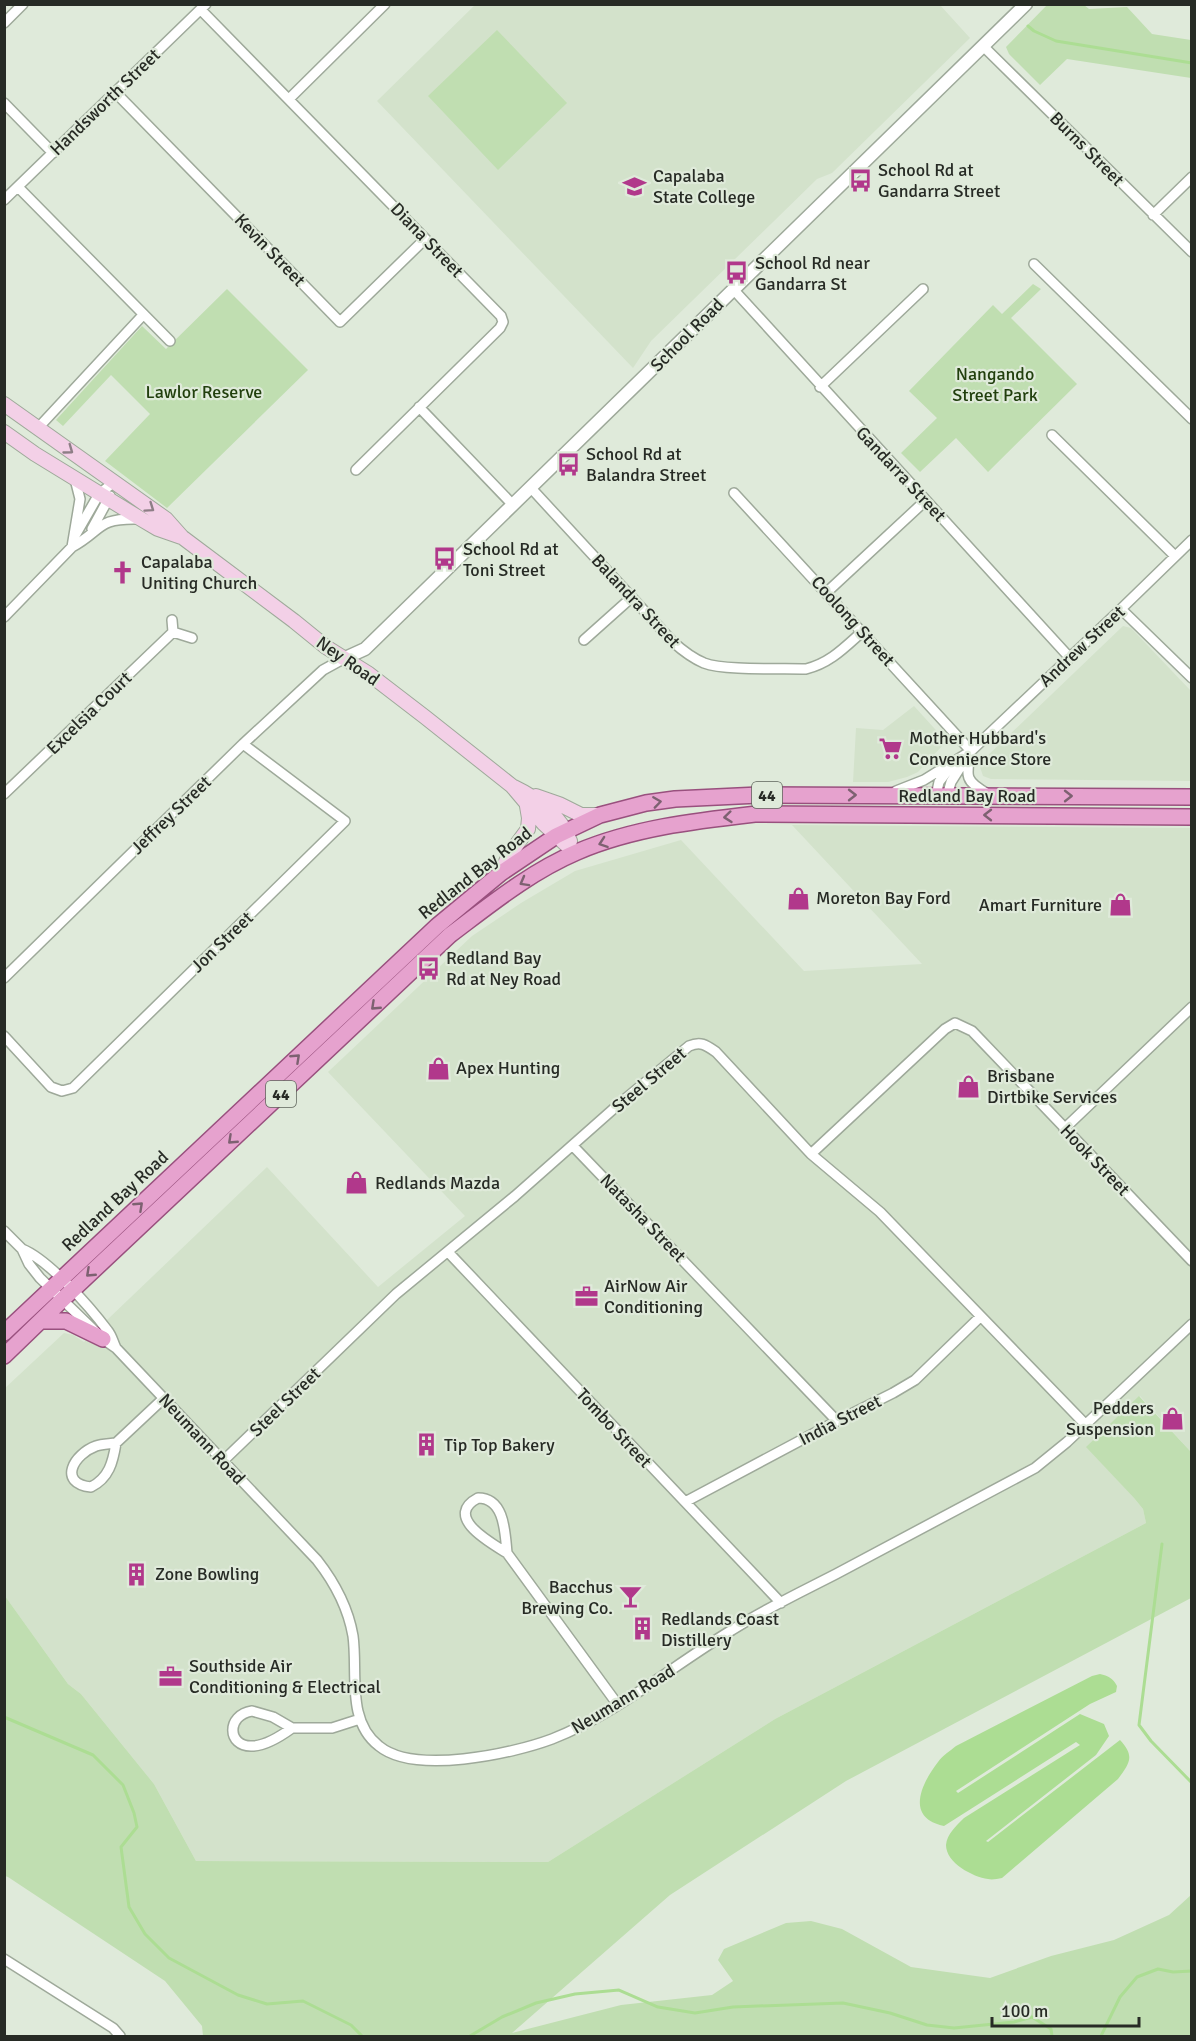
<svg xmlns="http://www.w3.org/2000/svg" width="1196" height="2041" font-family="Signika,sans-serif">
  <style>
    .built { fill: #d3e2cb }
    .green { fill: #c0deb1 }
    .water { fill: #acdd93 }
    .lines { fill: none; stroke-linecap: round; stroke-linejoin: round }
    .stream { stroke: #acdd93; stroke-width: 3 }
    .minor-casing { stroke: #9ea99a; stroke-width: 12 }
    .tertiary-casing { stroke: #9ea99a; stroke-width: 15 }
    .secondary-casing { stroke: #9ea99a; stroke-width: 16 }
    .primary-casing { stroke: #99507e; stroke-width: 18 }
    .minor { stroke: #fff; stroke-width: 9 }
    .tertiary { stroke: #fff; stroke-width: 12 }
    .secondary { stroke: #f3d0e7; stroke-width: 14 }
    .primary { stroke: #e6a2ce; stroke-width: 15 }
    .oneway { stroke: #8d7e86 }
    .oneway2 { stroke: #7d6171 }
    .labels { text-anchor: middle; stroke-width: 4.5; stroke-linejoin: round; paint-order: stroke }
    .shield { fill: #dfeada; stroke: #5e645b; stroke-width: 1.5 }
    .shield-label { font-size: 16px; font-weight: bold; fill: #272b25 }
    .street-label { font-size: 18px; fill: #272b25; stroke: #dfeada }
    .poi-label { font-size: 18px; fill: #272b25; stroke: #dfeada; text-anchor: start }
    .park-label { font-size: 18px; fill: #213f0d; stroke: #dfeada }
  </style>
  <rect width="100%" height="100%" fill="#dfeada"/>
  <path class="built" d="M475,5H940L970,38L832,173L817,179L651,341L633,368L377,101Z
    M1123,626L1131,628L1191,691V781L991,779L983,776L980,767L984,759Z
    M914,706L944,739L943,745L918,772L907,777L888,782H853L856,728L883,730Z
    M792,825L1191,828V1452L1140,1396L1087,1447L1134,1498L1143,1509L1146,1523L775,1719L548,1862L196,1861L154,1784L81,1694L68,1684L5,1596L4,1389L64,1333L73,1335L84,1342L267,1167L378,1287L465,1216L328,1072L472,936L521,903L575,871L681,840L804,971L922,964Z"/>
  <path class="green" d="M1048,4L1084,5L1089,9L1127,7L1152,34L1191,40V78L1067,59L1040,85L1009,54L1006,47Z
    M497,30L567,103L498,170L428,96Z
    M1033,284L1041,289L1011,318L1077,384L988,472L956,438L920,472L901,453L937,418L909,391L993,305L1002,314Z
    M227,289L308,370L167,508L105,461L150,414L111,375L63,426L56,420L142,326L166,349Z
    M1139,1396L1191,1452V1598L846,1781L670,1895L512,2033L621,2005L712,1995L733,1981L718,1960L724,1949L786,1923L811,1921L842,1929L911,1967L990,1978L1051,1956L1114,1940L1169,1915L1191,1895V2036H203L202,2026L165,1981L8,1877L5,1876V1596L68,1684L81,1694L154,1784L196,1861L548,1862L775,1719L1146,1523L1143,1509L1134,1498L1086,1447Z"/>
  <path class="water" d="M1100,1674C1108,1676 1113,1678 1117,1686L1116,1692L1090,1704L956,1791L958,1793L1080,1714L1104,1724L1109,1736L1096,1755L986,1841L988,1842L1120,1740C1135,1756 1130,1763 1118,1779L1002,1878C997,1879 992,1880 988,1879C973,1877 946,1863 946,1845C947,1834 956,1826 964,1818L1080,1745L1076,1742L944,1826C905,1818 921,1784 938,1762C943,1755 950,1751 956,1746L1092,1676Z"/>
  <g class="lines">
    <path class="stream" d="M1028,26L1034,31L1056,41L1192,63
      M1162,1544L1139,1725L1151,1741L1192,1783
      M4,1717L93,1755L123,1785L134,1813L137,1827L121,1847L129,1907L145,1934L169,1958L238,1995L267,2004L303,2001L351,2025L362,2036
      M470,2036L502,2017L536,2003L575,1994L619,1990L658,2007L695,2013L733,2007L843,2003L890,2013L927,2025L954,2028L1014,2022L1032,2017L1051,2029L1052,2036
      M1101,2036L1120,1997L1137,1977L1158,1969L1173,1972L1192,1971"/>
    <defs>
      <path id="minor" d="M201,10L501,316L503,322L500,328L356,470
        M4,23L23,4
        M983,46L1192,252
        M116,93L340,322L425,239
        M289,99L385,4
        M4,103L53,153
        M18,187L170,341
        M4,200L206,4
        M1153,215L1192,177
        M1034,264L1192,419
        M733,289L1070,658
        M820,387L923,289
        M419,407L513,505
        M38,428L143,315
        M1052,435L1175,556
        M531,488L673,642C683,651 692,658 704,663C725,671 781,668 806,669C830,663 844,648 862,632
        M734,493L971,751
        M92,529L110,496
        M76,534L99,494L113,483
        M72,547L80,499L75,479
        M827,592L925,501
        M1121,609L1192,678
        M4,617L72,547C103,530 96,518 138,519
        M173,632L192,638
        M584,640L631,598
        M971,751C966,776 964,781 988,794
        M896,791L924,780L971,751L1121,609L1192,540
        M4,794L173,632L172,620
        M936,796L939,782L952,765
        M947,796L951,782L968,755
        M4,978L243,744L323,670L343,659
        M4,1036L51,1087L62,1091L73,1088L345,821L243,744
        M1064,1129L1192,1007
        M573,1146L837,1421
        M811,1154L945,1029L955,1023L972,1031L1192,1261
        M4,1231L22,1249L29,1264L40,1278L103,1339L116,1348L317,1560C335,1583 348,1607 353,1636C358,1672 346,1721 379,1746C414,1775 512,1754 552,1739C618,1713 672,1666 732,1630C765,1609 801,1592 836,1574C902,1539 968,1503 1035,1468L1067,1442L1192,1324
        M22,1249C49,1260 90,1307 108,1331C112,1336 113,1342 116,1348
        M448,1252L781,1603
        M116,1443C113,1462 109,1478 91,1487C57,1483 74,1454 96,1446C102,1444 110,1444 116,1443Z
        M116,1443L164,1398
        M223,1461L396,1294L515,1196L619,1104L689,1046C701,1041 706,1045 716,1052L811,1154L880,1212L1085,1424
        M478,1498C505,1498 505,1533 507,1553C493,1544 442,1517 478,1498Z
        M685,1502L837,1421L893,1393L915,1380L980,1317
        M507,1553L618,1705
        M252,1711L273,1717L292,1728C281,1736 266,1746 252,1746C227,1747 226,1715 252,1711Z
        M292,1728H332L360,1719
        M4,1959L113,2028L120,2036"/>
      <path id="tertiary" d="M343,659L365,649L1026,4"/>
      <path id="secondary" d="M4,404L166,519L182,537L294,621L326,647L369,674L425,717L512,786L544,824L575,853
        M4,432L35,454L141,519L158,529L181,537
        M514,787C537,798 561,816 570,841
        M536,796L559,804L581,815H600
        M501,873L509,855L528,829L529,818L527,806"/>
      <path id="primary" d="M40,1321H66L103,1339
        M4,1333L437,926L501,873L556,836L600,815L646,803L675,799L759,795L1192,797
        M4,1356L63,1299L450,935C490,905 530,872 577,852C633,828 695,821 756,814L1192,817"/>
    </defs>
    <use href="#minor" class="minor-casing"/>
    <use href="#tertiary" class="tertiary-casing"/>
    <use href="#secondary" class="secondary-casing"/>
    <use href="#primary" class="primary-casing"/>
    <use href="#minor" class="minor"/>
    <use href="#tertiary" class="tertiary"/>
    <use href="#secondary" class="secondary"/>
    <use href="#primary" class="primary"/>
  </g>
  <defs><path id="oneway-chevron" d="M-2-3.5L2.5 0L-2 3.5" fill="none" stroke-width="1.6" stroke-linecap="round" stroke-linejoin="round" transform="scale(1.5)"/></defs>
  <g class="oneway">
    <use href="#oneway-chevron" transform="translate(69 450) rotate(36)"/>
    <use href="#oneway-chevron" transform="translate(150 508) rotate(35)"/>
  </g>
  <g class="oneway2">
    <use href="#oneway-chevron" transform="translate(852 795)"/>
    <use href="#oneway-chevron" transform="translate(1068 796)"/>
    <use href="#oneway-chevron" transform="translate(657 802) rotate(-8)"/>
    <use href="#oneway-chevron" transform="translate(988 815) rotate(-180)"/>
    <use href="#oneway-chevron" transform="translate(728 817) rotate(174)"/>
    <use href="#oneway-chevron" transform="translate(603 843) rotate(161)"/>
    <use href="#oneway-chevron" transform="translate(524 882) rotate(151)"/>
    <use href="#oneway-chevron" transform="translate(375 1006) rotate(137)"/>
    <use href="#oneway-chevron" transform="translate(296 1058) rotate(-43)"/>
    <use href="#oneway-chevron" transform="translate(232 1140) rotate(137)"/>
    <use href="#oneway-chevron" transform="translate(139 1206) rotate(-43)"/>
    <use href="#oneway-chevron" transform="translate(90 1273) rotate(137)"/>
  </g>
  <defs>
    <symbol id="bus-bare" viewBox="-9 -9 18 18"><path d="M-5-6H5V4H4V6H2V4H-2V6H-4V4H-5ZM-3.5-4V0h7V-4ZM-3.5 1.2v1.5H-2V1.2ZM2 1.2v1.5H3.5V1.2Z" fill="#b1388b" stroke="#dfeada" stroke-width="2.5" paint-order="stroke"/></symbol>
    <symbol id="school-bare" viewBox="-9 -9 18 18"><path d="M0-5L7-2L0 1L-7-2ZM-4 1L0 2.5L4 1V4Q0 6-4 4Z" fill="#b1388b" stroke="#dfeada" stroke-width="2.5" paint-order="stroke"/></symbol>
    <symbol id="church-bare" viewBox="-9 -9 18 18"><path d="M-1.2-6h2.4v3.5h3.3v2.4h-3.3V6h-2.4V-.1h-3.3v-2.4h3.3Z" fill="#b1388b" stroke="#dfeada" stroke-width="2.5" paint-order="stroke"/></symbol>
    <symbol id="supermarket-bare" viewBox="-9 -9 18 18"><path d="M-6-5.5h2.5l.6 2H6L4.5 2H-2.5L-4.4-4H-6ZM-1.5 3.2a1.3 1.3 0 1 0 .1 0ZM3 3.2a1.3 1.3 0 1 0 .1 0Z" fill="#b1388b" stroke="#dfeada" stroke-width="2.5" paint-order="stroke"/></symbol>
    <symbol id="shop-bare" viewBox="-9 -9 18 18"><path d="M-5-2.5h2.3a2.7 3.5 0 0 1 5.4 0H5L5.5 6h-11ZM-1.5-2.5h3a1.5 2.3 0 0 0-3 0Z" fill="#b1388b" stroke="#dfeada" stroke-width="2.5" paint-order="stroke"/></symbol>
    <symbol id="office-bare" viewBox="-9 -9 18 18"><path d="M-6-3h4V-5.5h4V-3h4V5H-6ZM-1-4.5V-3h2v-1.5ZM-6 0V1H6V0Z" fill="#b1388b" stroke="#dfeada" stroke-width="2.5" paint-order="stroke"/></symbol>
    <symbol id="building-bare" viewBox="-9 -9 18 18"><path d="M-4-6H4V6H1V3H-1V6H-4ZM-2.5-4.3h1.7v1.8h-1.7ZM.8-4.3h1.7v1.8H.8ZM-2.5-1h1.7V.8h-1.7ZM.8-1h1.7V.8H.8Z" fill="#b1388b" stroke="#dfeada" stroke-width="2.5" paint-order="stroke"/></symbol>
    <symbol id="bar-bare" viewBox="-9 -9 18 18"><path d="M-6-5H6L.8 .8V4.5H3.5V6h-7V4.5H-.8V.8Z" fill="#b1388b" stroke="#dfeada" stroke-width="2.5" paint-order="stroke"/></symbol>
  </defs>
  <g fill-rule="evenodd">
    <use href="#bus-bare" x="844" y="164" width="33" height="33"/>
    <use href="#school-bare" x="618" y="170" width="33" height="33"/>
    <use href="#bus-bare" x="720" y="256" width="33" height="33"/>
    <use href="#bus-bare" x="552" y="448" width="33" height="33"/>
    <use href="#bus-bare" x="428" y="542" width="33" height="33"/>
    <use href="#church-bare" x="106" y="556" width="33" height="33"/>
    <use href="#supermarket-bare" x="874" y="732" width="33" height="33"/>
    <use href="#shop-bare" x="782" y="882" width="33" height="33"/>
    <use href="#shop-bare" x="1104" y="888" width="33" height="33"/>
    <use href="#bus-bare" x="412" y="952" width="33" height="33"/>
    <use href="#shop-bare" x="422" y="1052" width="33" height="33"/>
    <use href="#shop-bare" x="952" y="1070" width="33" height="33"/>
    <use href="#shop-bare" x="340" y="1166" width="33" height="33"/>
    <use href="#office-bare" x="570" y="1280" width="33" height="33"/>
    <use href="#shop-bare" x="1156" y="1402" width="33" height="33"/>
    <use href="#building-bare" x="410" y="1428" width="33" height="33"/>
    <use href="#building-bare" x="120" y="1558" width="33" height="33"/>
    <use href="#bar-bare" x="614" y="1580" width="33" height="33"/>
    <use href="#building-bare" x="626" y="1612" width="33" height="33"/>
    <use href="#office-bare" x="154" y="1660" width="33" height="33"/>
  </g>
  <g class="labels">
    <g class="shield">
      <rect x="752" y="782" width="30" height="26" rx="4.5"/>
      <rect x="266" y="1081" width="30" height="26" rx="4.5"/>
    </g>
    <g class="shield-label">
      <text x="767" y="801">44</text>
      <text x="281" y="1100">44</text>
    </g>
    <g class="street-label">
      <text transform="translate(105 102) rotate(-44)" y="6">Handsworth Street</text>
      <text transform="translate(1087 149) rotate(45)" y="6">Burns Street</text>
      <text transform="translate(427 240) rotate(46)" y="6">Diana Street</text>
      <text transform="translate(270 250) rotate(46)" y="6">Kevin Street</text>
      <text transform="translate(687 335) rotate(-45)" y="6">School Road</text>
      <text transform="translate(901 474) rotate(47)" y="6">Gandarra Street</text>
      <text transform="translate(636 601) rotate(47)" y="6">Balandra Street</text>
      <text transform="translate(853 621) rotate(48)" y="6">Coolong Street</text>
      <text transform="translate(1082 646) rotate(-43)" y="6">Andrew Street</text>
      <text transform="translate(348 661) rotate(35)" y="6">Ney Road</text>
      <text transform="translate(89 713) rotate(-44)" y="6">Excelsia Court</text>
      <text x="967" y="802">Redland Bay Road</text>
      <text transform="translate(171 815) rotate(-44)" y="6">Jeffrey Street</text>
      <text transform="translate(475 873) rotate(-38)" y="6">Redland Bay Road</text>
      <text transform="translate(222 942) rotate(-44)" y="6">Jon Street</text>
      <text transform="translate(649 1080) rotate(-40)" y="6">Steel Street</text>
      <text transform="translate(1095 1160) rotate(46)" y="6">Hook Street</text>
      <text transform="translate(115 1201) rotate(-43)" y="6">Redland Bay Road</text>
      <text transform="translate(643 1218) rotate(46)" y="6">Natasha Street</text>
      <text transform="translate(285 1402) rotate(-44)" y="6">Steel Street</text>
      <text transform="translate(840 1420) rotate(-27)" y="6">India Street</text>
      <text transform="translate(614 1428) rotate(47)" y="6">Tombo Street</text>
      <text transform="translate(202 1439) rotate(47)" y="6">Neumann Road</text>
      <text transform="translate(623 1699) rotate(-31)" y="6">Neumann Road</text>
    </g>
    <g class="poi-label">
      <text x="878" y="176">School Rd at<tspan x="878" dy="21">Gandarra Street</tspan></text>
      <text x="653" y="182">Capalaba<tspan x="653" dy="21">State College</tspan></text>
      <text x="755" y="269">School Rd near<tspan x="755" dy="21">Gandarra St</tspan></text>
      <text x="586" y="460">School Rd at<tspan x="586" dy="21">Balandra Street</tspan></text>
      <text x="463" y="555">School Rd at<tspan x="463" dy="21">Toni Street</tspan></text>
      <text x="141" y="568">Capalaba<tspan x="141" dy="21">Uniting Church</tspan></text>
      <text x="909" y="744">Mother Hubbard's<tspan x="909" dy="21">Convenience Store</tspan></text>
      <text x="816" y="904">Moreton Bay Ford</text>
      <text x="1102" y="911" text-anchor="end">Amart Furniture</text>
      <text x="446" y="964">Redland Bay<tspan x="446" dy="21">Rd at Ney Road</tspan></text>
      <text x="456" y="1074">Apex Hunting</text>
      <text x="987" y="1082">Brisbane<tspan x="987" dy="21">Dirtbike Services</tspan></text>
      <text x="375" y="1189">Redlands Mazda</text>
      <text x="604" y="1292">AirNow Air<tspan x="604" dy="21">Conditioning</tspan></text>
      <text x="1154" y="1414" text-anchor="end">Pedders<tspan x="1154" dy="21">Suspension</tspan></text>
      <text x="444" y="1451">Tip Top Bakery</text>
      <text x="155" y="1580">Zone Bowling</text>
      <text x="613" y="1593" text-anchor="end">Bacchus<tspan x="613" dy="21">Brewing Co.</tspan></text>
      <text x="661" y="1625">Redlands Coast<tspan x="661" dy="21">Distillery</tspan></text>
      <text x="189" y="1672">Southside Air<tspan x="189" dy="21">Conditioning &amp; Electrical</tspan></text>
    </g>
    <g class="park-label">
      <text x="995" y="380">Nangando<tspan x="995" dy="21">Street Park</tspan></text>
      <text x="204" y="398">Lawlor Reserve</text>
    </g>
  </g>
  <rect width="1196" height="2041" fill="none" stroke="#272b25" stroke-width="12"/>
  <path d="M992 2017v9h147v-9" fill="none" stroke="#272b25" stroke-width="3"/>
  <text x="1001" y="2017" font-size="18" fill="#272b25" stroke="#dfeada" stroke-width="4.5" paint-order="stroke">100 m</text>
</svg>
